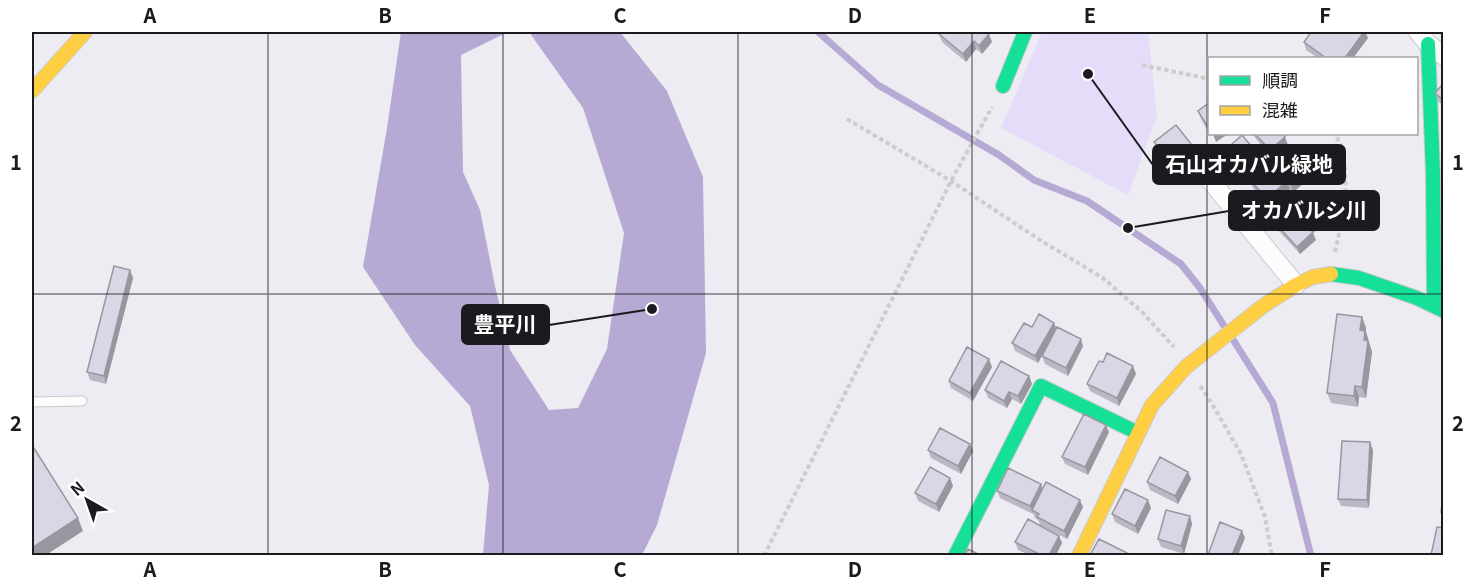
<svg xmlns="http://www.w3.org/2000/svg" width="1475" height="587" font-family="Georgia,'Noto Sans JP',serif">
  <style>
    .green { fill: #e4dcf8 }
    .water { fill: #b6a9d4 }
    .lines { fill: none; stroke-linecap: round; stroke-linejoin: round }
    .stream { stroke: #b6a9d4; stroke-width: 7 }
    .lane-casing { stroke: #cbc9cf; stroke-width: 11 }
    .street-casing { stroke: #cbc9cf; stroke-width: 20 }
    .fast-casing { stroke: #cbc9cf; stroke-width: 16 }
    .slow-casing { stroke: #cbc9cf; stroke-width: 16 }
    .path { stroke: #cdcdcf; stroke-width: 4; stroke-dasharray: 4.5 3; stroke-linecap: butt }
    .lane { stroke: #fcfcfd; stroke-width: 9 }
    .street { stroke: #fcfcfd; stroke-width: 18 }
    .fast { stroke: #16e098; stroke-width: 14 }
    .slow { stroke: #ffcf43; stroke-width: 14 }
    .wall { fill: #bbb8c5 }
    .shaded-wall { fill: #9996a0 }
    .building { fill: #dad6e5; stroke: #9996a0; stroke-width: 1.5 }
    .grid { fill: none; stroke: #1b1a1f; stroke-width: 1.5; stroke-opacity: 0.55 }
    .leader { fill: none; stroke: #1b1a1f; stroke-width: 2 }
    .callout-dot { fill: #1b1a1f; stroke: #fff; stroke-width: 2 }
    .callout { fill: #1b1a1f; stroke: #1b1a1f; stroke-width: 2 }
    .callout-label { font-size: 21px; text-anchor: middle; font-weight: bold; fill: #fff }
    .neatline { fill: none; stroke: #1b1a1f; stroke-width: 2 }
    .grid-label { font-size: 20px; text-anchor: middle; font-weight: bold; fill: #1b1a1f }
  </style>
  <rect width="100%" height="100%" fill="#edecf2"/>
  <path class="green" d="M1042,32H1148L1157,116L1128,195L1001,128Z"/>
  <path class="water" d="M401,32H508L461,55L463,172L480,210L495,286L510,350L549,410L578,408L607,349L624,233L583,108L529,32H620L667,91L703,177L706,353L657,525L642,555H483L489,485L470,406L415,345L363,267L387,128Z"/>
  <g class="lines">
    <path class="stream" d="M818,32L878,85L999,155L1034,180L1087,201L1181,264L1200,288L1226,329
      M1232,338L1273,403L1311,556"/>
    <defs>
      <path id="lane" d="M32,402L82,401"/>
      <path id="street" d="M1418,32L1428,44L1444,56
        M1201,169L1296,285"/>
      <path id="fast" d="M1428,44L1433,174L1434,305
        M1003,86L1025,32
        M1331,274L1359,278L1417,298L1444,311
        M955,556L1041,386L1138,433"/>
      <path id="slow" d="M32,91L85,32
        M1079,556L1152,405L1186,367L1263,306L1296,285L1313,277L1331,274"/>
    </defs>
    <use href="#lane" class="lane-casing"/>
    <use href="#street" class="street-casing"/>
    <use href="#fast" class="fast-casing"/>
    <use href="#slow" class="slow-casing"/>
    <path class="path" d="M1142,65L1210,79
      M847,119L951,181L1040,240L1103,278L1142,312L1174,347
      M1335,252C1343,216 1354,167 1335,134
      M1200,386L1211,402L1241,454L1265,517L1272,556
      M764,556L951,181L992,107"/>
    <use href="#lane" class="lane"/>
    <use href="#street" class="street"/>
    <use href="#fast" class="fast"/>
    <use href="#slow" class="slow"/>
  </g>
  <path class="wall" d="M1311,32H1365L1368,38L1353,58H1318L1306,50L1304,42Z
    M939,34L992,42L982,54L976,49L966,62L942,42Z
    M1443,84V106L1438,101L1435,93Z
    M1209,103V133L1201,119L1198,111Z
    M1252,134H1282L1288,145L1272,158Z
    M1154,142L1192,145L1195,153L1173,170L1157,150Z
    M1257,153L1260,160L1233,184L1218,166L1215,159Z
    M1300,176L1303,184L1293,192L1290,189L1270,207L1253,188L1250,180Z
    M1274,222L1320,227L1313,233L1316,240L1300,254L1277,229Z
    M130,270L133,278L106,384L90,380L87,372Z
    M1362,317L1366,328V332L1372,352L1366,398L1359,397L1358,407L1331,403L1327,393Z
    M1054,323L1056,329L1083,346L1068,376L1045,364L1042,356V355L1038,363L1015,351L1012,343L1032,327Z
    M992,367L973,401L951,388L949,381Z
    M1136,374L1119,406L1090,391L1087,384Z
    M1029,376L1032,384L1021,404L1012,399L1007,408L988,398L985,390Z
    M1109,432L1088,475L1065,464L1062,457Z
    M970,444L973,451L961,474L931,458L928,450Z
    M1373,450L1369,508L1341,506L1338,499Z
    M1188,472L1191,479L1178,504L1150,490L1147,482Z
    M950,478L953,486L939,512L918,501L915,493Z
    M1041,484L1043,489L1083,507L1067,539L1040,525L1038,520L1035,518L1033,513V514L1000,498L997,491Z
    M1151,508L1138,534L1115,522L1112,514Z
    M1190,516L1192,524L1184,554L1161,547L1158,539Z
    M1059,536L1062,543L1056,555H1029L1018,550L1015,542Z"/>
  <path class="shaded-wall" d="M1364,32H1365L1368,38L1353,58H1345Z
    M989,34L992,42L982,54L979,46Z
    M974,41L976,49L966,62L963,54Z
    M1213,134H1228L1216,142Z
    M1285,137L1288,145L1272,158L1270,150Z
    M1192,145L1195,153L1173,170L1170,162Z
    M1257,153L1260,160L1233,184L1230,176Z
    M1300,176L1303,184L1293,192L1291,185Z
    M1287,181L1290,189L1270,207L1267,199Z
    M1317,219L1320,227L1313,233L1316,240L1300,254L1297,247L1308,227Z
    M130,270L133,278L106,384L104,376Z
    M1362,317L1366,328V332L1372,352L1366,398L1362,387L1360,330Z
    M1054,323L1057,330L1038,363L1035,356Z
    M1081,339L1083,346L1068,376L1066,368Z
    M989,359L992,367L973,401L970,393Z
    M1133,366L1136,374L1119,406L1117,398Z
    M1029,376L1032,384L1021,404L1018,396Z
    M1355,386L1359,397L1358,407L1354,396Z
    M1009,392L1012,399L1007,408L1004,401Z
    M1106,425L1109,432L1088,475L1085,467Z
    M1370,442L1373,450L1369,508L1367,500Z
    M970,444L973,451L961,474L958,466Z
    M1188,472L1191,479L1178,504L1175,496Z
    M950,478L953,486L939,512L936,504Z
    M1041,484L1043,492L1032,510L1033,514L1030,506Z
    M1080,500L1083,507L1067,539L1064,531Z
    M1148,500L1151,508L1138,534L1135,526Z
    M1190,516L1192,524L1184,554L1181,546Z
    M78,518L83,531L46,555H32V548Z
    M1242,531L1245,538L1238,555H1232Z
    M1059,536L1062,543L1056,555H1049Z"/>
  <path class="building" d="M941,32H985L989,34L979,46L974,41L963,54L939,34Z
    M1311,32H1364L1345,58H1326L1304,42Z
    M1443,84V100L1435,93Z
    M1209,103V129L1198,111Z
    M1176,125L1192,145L1170,162L1154,142Z
    M1255,134H1282L1285,137L1270,150Z
    M1242,135L1257,153L1230,176L1215,159Z
    M1279,153L1300,176L1291,185L1287,181L1267,199L1250,180Z
    M1298,199L1317,219L1308,227L1313,232L1297,247L1274,222Z
    M114,266L130,270L104,376L87,372Z
    M1039,314L1054,323L1035,356L1012,343L1024,323L1032,327Z
    M1337,314L1362,317L1360,330L1365,331L1364,340L1368,341L1362,387L1355,386L1354,396L1327,393Z
    M1057,327L1081,339L1066,368L1042,356Z
    M967,347L989,359L970,393L949,381Z
    M1107,353L1133,366L1117,398L1087,384L1099,361L1103,362Z
    M1001,361L1029,376L1018,396L1009,392L1004,401L985,390Z
    M1084,414L1106,425L1085,467L1062,457Z
    M940,428L970,444L958,466L928,450Z
    M1342,441L1370,442L1367,500L1338,499Z
    M32,445L78,518L32,548Z
    M1160,457L1188,472L1175,496L1147,482Z
    M930,467L950,478L936,504L915,493Z
    M1008,468L1041,484L1030,506L997,491Z
    M1046,482L1080,500L1064,531L1037,517L1039,514L1032,510Z
    M1125,489L1148,500L1135,526L1112,514Z
    M1443,498V512H1441Z
    M1166,510L1190,516L1181,546L1158,539Z
    M1028,519L1059,536L1049,555H1041L1015,542Z
    M1220,522L1242,531L1232,555H1208Z
    M1437,527L1443,528V555H1431Z
    M1099,539L1129,554V555H1090Z
    M968,549L980,555H964Z"/>
  <path class="grid" d="M268,32V556M503,32V556M738,32V556M972,32V556M1207,32V556M32,294H1444"/>
  <path class="leader" d="M1088 74L1153 165M1128 228L1229 211M652 309L549 325"/>
  <g class="callout-dot">
    <circle cx="1088" cy="74" r="6"/>
    <circle cx="1128" cy="228" r="6"/>
    <circle cx="652" cy="309" r="6"/>
  </g>
  <g class="callout">
    <rect x="1153" y="145" width="192" height="39" rx="6"/>
    <rect x="1229" y="191" width="150" height="39" rx="6"/>
    <rect x="462" y="305" width="87" height="39" rx="6"/>
  </g>
  <g class="callout-label">
    <text x="1249" y="172">石山オカバル緑地</text>
    <text x="1304" y="218">オカバルシ川</text>
    <text x="505" y="332">豊平川</text>
  </g>
  <rect width="1475" height="587" fill="none" stroke="#ffffff" stroke-width="66"/>
  <rect x="1208" y="57" width="210" height="78" fill="#ffffff" stroke="#a4a3a5" stroke-width="1.5"/>
  <rect x="1220" y="76" width="30" height="9" fill="#16e098" stroke="#a4a3a5" stroke-width="1.5"/>
  <text x="1262" y="87" font-size="18" fill="#1b1a1f">順調</text>
  <rect x="1220" y="106" width="30" height="9" fill="#ffcf43" stroke="#a4a3a5" stroke-width="1.5"/>
  <text x="1262" y="117" font-size="18" fill="#1b1a1f">混雑</text>
  <g transform="translate(87 500) rotate(320)" stroke="#ffffff" stroke-width="4.5" paint-order="stroke">
  <path d="M0-4.5L10 22L0 15L-10 22Z" fill="#1b1a1f"/>
  <text y="-9" font-size="16" font-weight="bold" text-anchor="middle" fill="#1b1a1f">N</text>
  </g>
  <rect x="33" y="33" width="1409" height="521" class="neatline"/>
  <g class="grid-label">
    <text x="150" y="23">A</text>
    <text x="385" y="23">B</text>
    <text x="620" y="23">C</text>
    <text x="855" y="23">D</text>
    <text x="1090" y="23">E</text>
    <text x="1325" y="23">F</text>
    <text x="16" y="170">1</text>
    <text x="1458" y="170">1</text>
    <text x="16" y="431">2</text>
    <text x="1458" y="431">2</text>
    <text x="150" y="577">A</text>
    <text x="385" y="577">B</text>
    <text x="620" y="577">C</text>
    <text x="855" y="577">D</text>
    <text x="1090" y="577">E</text>
    <text x="1325" y="577">F</text>
  </g>
</svg>
